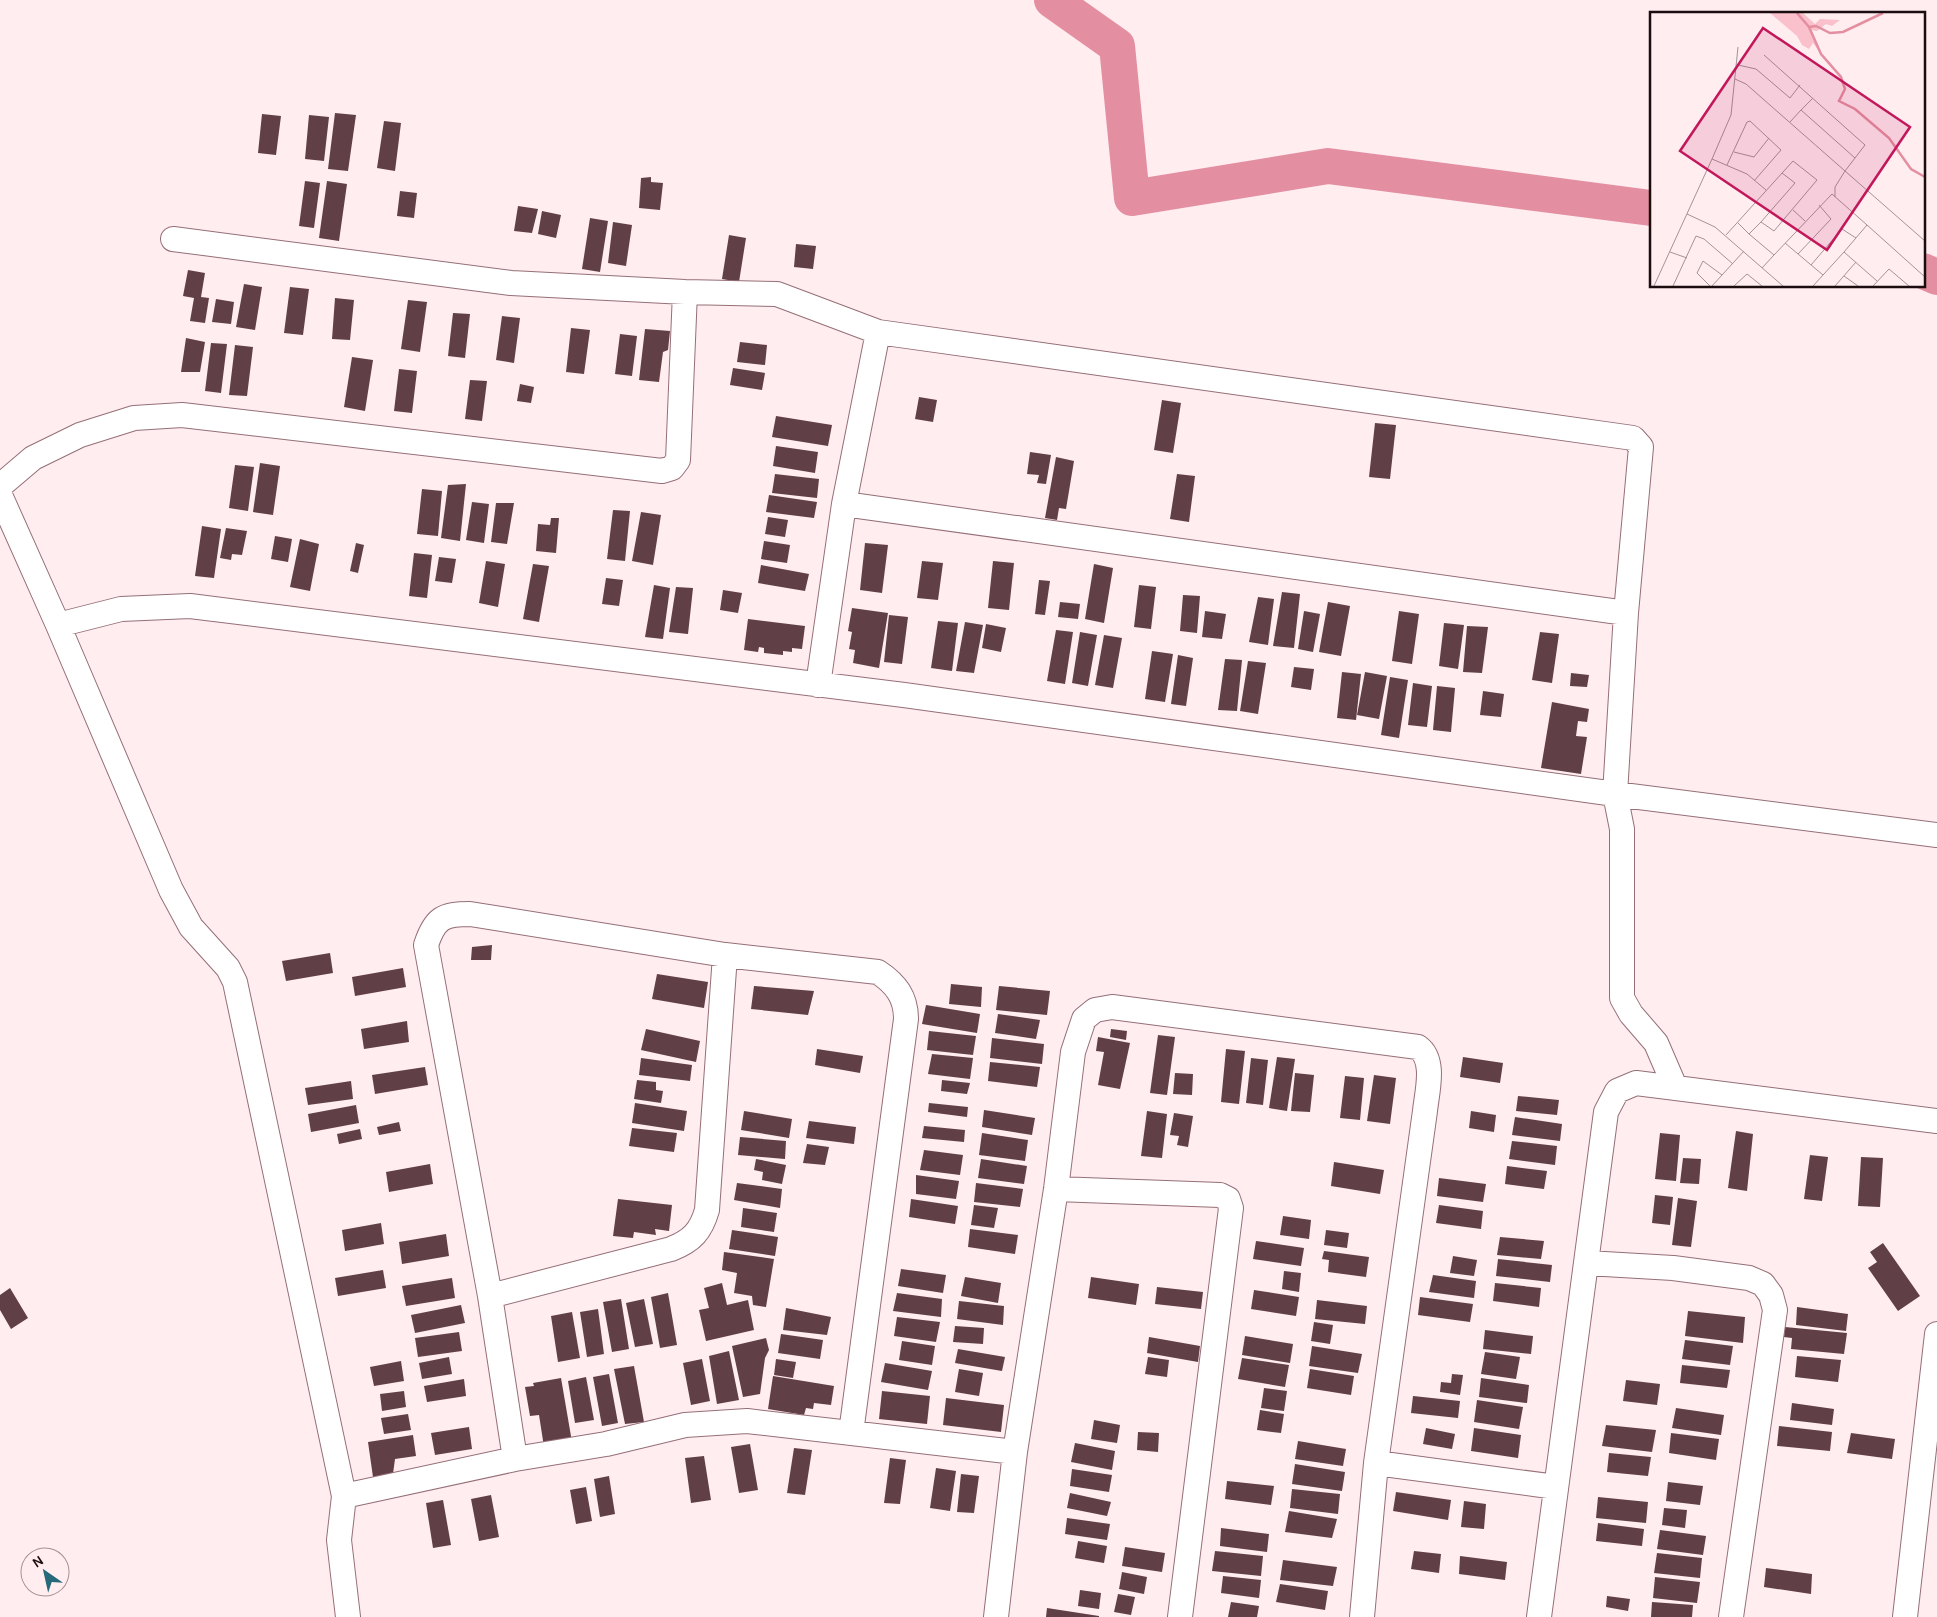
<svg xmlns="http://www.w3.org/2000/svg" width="1937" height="1617" font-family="Karla,sans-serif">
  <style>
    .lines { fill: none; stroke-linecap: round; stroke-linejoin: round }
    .river { stroke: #e48fa1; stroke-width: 36 }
    .building { fill: #613f46 }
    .minor-casing { stroke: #956f77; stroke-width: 26 }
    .minor { stroke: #fff; stroke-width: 24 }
    .inset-river { fill: none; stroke: #e48fa1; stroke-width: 2.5 }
    .inset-road { fill: none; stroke: #a39396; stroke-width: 1 }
    .view { fill: #c2185b; fill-opacity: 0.15; stroke: #c2185b; stroke-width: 2.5 }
    .inset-edge { fill: none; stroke: #1a0c0f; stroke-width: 2.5 }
  </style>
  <rect width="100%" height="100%" fill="#ffedf0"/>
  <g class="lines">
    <path class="river" d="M1052,0L1117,46L1132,198L1328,166L1651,208
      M1923,271L1937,277"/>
  </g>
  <path class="building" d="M335,113L356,115L348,171L328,169Z
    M262,114L281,116L276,155L258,153Z
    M309,115L329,117L324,161L305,159Z
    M384,121L401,123L395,171L377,168Z
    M651,177V182L663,183L660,210L639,208L641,178Z
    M305,181L320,183L314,228L299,226Z
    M327,181L347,184L339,241L319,238Z
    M400,191L417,193L414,218L397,216Z
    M518,206L538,209L532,233L514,231Z
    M542,211L561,215L556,238L538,234Z
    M590,218L608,221L600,272L582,269Z
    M613,222L632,225L626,266L608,263Z
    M729,235L746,238L739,282L722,279Z
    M796,244L816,246L813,269L794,267Z
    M188,270L205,273L201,297L209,298L205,323L190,321L194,298L183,296Z
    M244,284L262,287L255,330L236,327Z
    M290,287L309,289L303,335L284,333Z
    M335,298L354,300L350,340L332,339Z
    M216,299L234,302L231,324L212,322Z
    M408,300L427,302L420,352L401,349Z
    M453,313L470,314L465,358L448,356Z
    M502,316L520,318L514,363L496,360Z
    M571,328L590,330L584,374L566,372Z
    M645,329L670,331L668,350L663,352L659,382L639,380Z
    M620,334L637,336L632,376L615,374Z
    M186,338L205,342L200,372H181Z
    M740,342L767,345L765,365L737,362Z
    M211,343L227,344L221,393L205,391Z
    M235,345L253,347L247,396L229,395Z
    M352,357L373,360L365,411L344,407Z
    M733,368L765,373L762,390L730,385Z
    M399,369L417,371L412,413L394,411Z
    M470,380L487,381L482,421L465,419Z
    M520,384L534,387L531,403L517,401Z
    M919,397L937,400L933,422L915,419Z
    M1162,400L1181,403L1173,453L1154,450Z
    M776,416L832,425L828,446L772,437Z
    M1375,423L1396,425L1390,479L1369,477Z
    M776,446L818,452L815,473L773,466Z
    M1030,452L1051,455L1046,484L1037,483L1039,475L1027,474Z
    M1056,457L1074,461L1066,509L1059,508L1057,520L1045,518Z
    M260,463L280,466L273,515L253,512Z
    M235,465L254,467L248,511L229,508Z
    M775,474L819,479L817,498L772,493Z
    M1177,474L1195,476L1189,522L1170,519Z
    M466,484L460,541L441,538L448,485Z
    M422,489L442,491L438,536L417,534Z
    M769,495L817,502L814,518L766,512Z
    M472,502L489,504L484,543L466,540Z
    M496,503H514L507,544L491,542Z
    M613,510L630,511L625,561L607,559Z
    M641,512L661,515L653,565L632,561Z
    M768,517L788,520L785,537L765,534Z
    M551,518H559L556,553L536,551L538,524L550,525Z
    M202,526L221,529L214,578L195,576Z
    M226,528L247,531L242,555L232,554L231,560L220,558Z
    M275,536L292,539L288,562L271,559Z
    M300,539L319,544L310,591L290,587Z
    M764,541L790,545L787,563L761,559Z
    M356,543L364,545L358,573L350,571Z
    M865,543L888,545L882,593L860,590Z
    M414,553L432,555L427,598L409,596Z
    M439,557L456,559L452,583L435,581Z
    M486,561L505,564L498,607L479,603Z
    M922,561L943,563L938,600L917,598Z
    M993,561L1014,563L1009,610L988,608Z
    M533,564L549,566L539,622L523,619Z
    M1094,564L1113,568L1104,623L1085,619Z
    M761,565L809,574L805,591L758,583Z
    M606,578L623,580L619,606L602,604Z
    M1039,580L1050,581L1045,615L1035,614Z
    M654,585L670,588L663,639L645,637Z
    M1139,585L1156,587L1151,629L1134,627Z
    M676,587L693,588L688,634L669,632Z
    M723,590L742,593L738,613L720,610Z
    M1282,592L1300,594L1294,648L1273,646Z
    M1183,595L1200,596L1197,633L1180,631Z
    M1258,597L1274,599L1268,645L1249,642Z
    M1060,602L1080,604L1078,619L1058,617Z
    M1328,602L1350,606L1341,656L1319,652Z
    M852,608L888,613L879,668L853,663L855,650L849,649L852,632L848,631Z
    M1205,611L1226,614L1222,639L1202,637Z
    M1304,611L1320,614L1313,652L1298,649Z
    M1399,611L1419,614L1412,664L1392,661Z
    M889,615L908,617L902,664L884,662Z
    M748,619L805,626L802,649L792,648V652L783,651V655L764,653V648L759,647L758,652L744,650Z
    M938,621L958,623L952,671L931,668Z
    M965,622L983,625L974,673L956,671Z
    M1444,623L1464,625L1458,669L1439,666Z
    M986,624L1006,628L1001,652L982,648Z
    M1467,626L1488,627L1482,673L1463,672Z
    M1056,630L1073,632L1065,684L1047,681Z
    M1080,632L1097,635L1088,686L1072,683Z
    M1540,632L1559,634L1552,683L1532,680Z
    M1104,635L1122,638L1113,688L1095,685Z
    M1152,651L1173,654L1165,702L1145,699Z
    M1178,655L1193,658L1186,706L1171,704Z
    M1225,659L1242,660L1237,711L1218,710Z
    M1248,661L1266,663L1258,714L1240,711Z
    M1294,667L1314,669L1311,690L1291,687Z
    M1342,672L1361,674L1356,720L1337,718Z
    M1365,672L1387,676L1379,719L1357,715Z
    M1571,673L1589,675L1587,687L1570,686Z
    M1390,677L1408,680L1399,738L1381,735Z
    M1413,683L1432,686L1427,727L1408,725Z
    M1437,686L1455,688L1451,732L1433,730Z
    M1483,691L1504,694L1501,717L1480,715Z
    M1552,702L1589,709L1587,722L1578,721L1576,736L1587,737L1581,774L1541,768Z
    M492,945L491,960H471L472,947Z
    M330,953L333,973L286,981L282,961Z
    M403,968L406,987L355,996L352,977Z
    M657,974L708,982L704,1008L652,999Z
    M951,984L982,987L981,1007L949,1004Z
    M754,986L814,991L808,1015L751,1009Z
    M999,986L1050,991L1047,1015L996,1010Z
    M926,1005L980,1014L977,1033L922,1024Z
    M998,1014L1040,1020L1036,1039L995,1033Z
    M407,1021L409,1042L364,1049L361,1029Z
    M646,1029L700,1041L696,1062L641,1050Z
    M1111,1029L1127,1031L1126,1040L1110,1037Z
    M929,1031L976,1036L973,1055L927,1050Z
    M1158,1035L1175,1037L1167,1095L1150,1093Z
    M1098,1037L1130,1043L1120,1089L1098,1085L1104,1052L1096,1051Z
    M992,1038L1044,1044L1042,1064L990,1058Z
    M817,1049L863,1056L860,1073L815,1065Z
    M1226,1049L1245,1051L1239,1104L1221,1102Z
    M932,1054L973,1058L970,1079L928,1074Z
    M1277,1057L1295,1059L1287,1111L1269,1108Z
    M1463,1057L1503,1063L1500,1083L1460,1077Z
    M641,1058L692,1065L690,1081L639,1075Z
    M1251,1058L1268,1060L1263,1105L1246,1103Z
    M990,1062L1040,1067L1037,1087L988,1081Z
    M425,1067L428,1085L375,1094L372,1075Z
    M1175,1073L1193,1074L1192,1095L1173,1094Z
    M1295,1073L1314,1075L1310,1112L1291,1111Z
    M1374,1075L1396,1078L1390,1124L1367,1121Z
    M1345,1076L1364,1078L1360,1120L1340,1118Z
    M637,1080L656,1082V1090L663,1091L661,1103L634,1099Z
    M942,1080L970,1083L967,1094L941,1091Z
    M351,1081L353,1099L308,1105L305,1088Z
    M1518,1096L1559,1100L1557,1115L1516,1111Z
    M635,1103L687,1111L684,1131L632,1123Z
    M929,1103L968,1107L967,1117L928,1112Z
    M356,1105L359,1123L311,1132L308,1114Z
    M984,1110L1035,1118L1032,1135L982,1127Z
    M744,1111L792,1119L789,1138L741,1130Z
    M1147,1111L1167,1114L1162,1158L1141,1156Z
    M1471,1111L1496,1115L1494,1132L1469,1128Z
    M1174,1113L1193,1116L1188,1147L1177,1145L1179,1136L1170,1135Z
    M1515,1117L1562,1124L1560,1141L1512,1135Z
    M809,1121L856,1127L854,1144L806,1138Z
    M399,1122L401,1131L379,1135L377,1127Z
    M924,1126L965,1130L964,1142L922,1138Z
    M632,1128L677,1133L674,1152L629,1146Z
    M360,1129L362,1139L339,1144L337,1134Z
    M1736,1131L1753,1134L1747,1191L1728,1188Z
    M982,1133L1028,1140L1025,1161L979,1155Z
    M1660,1133L1680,1135L1676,1181L1655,1179Z
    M740,1137L786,1141L785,1159L738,1155Z
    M1512,1141L1557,1146L1555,1165L1509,1159Z
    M807,1144L829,1147L825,1165L803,1163Z
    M924,1150L963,1155L960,1175L920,1170Z
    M1810,1155L1828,1157L1822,1201L1804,1199Z
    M1861,1157L1883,1158L1880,1207L1858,1206Z
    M1683,1158L1701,1159L1699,1184L1680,1183Z
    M756,1159L786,1165L782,1184L762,1180L763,1172L754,1170Z
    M981,1159L1027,1166L1024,1184L978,1178Z
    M1334,1162L1384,1170L1380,1194L1331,1186Z
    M430,1164L433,1184L389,1192L386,1172Z
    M1507,1166L1547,1171L1544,1189L1505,1184Z
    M916,1175L959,1181L956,1199L916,1194Z
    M1439,1178L1486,1184L1483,1202L1437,1196Z
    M737,1183L782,1189L780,1208L734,1200Z
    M976,1183L1023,1189L1020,1207L974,1202Z
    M1655,1195L1673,1197L1670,1225L1652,1223Z
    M1678,1198L1697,1201L1691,1247L1672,1245Z
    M618,1199L672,1205L669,1231L655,1229L656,1235L634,1232L633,1238L613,1236Z
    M911,1199L958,1206L955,1224L909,1217Z
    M974,1205L998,1208L994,1228L971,1225Z
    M1439,1205L1483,1211L1481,1229L1436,1223Z
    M743,1208L777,1213L774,1232L741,1227Z
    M1283,1216L1311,1220L1309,1239L1280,1235Z
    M381,1223L384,1244L345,1251L342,1230Z
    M970,1229L1018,1235L1015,1254L968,1247Z
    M732,1230L778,1237L775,1256L729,1249Z
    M1326,1230L1349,1233L1347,1248L1324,1245Z
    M446,1234L449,1256L402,1264L399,1242Z
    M1500,1237L1544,1241L1541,1259L1497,1255Z
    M1256,1241L1304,1248L1301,1266L1253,1259Z
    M1883,1243L1920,1296L1898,1311L1868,1268L1877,1262L1870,1252Z
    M1324,1251L1369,1257L1366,1277L1328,1272L1329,1260L1322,1259Z
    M724,1252L774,1259L766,1307L753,1305L752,1296L734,1293L737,1273L722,1270Z
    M1453,1256L1477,1260L1474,1276L1450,1273Z
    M1498,1259L1552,1265L1550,1282L1496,1276Z
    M901,1269L946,1275L943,1293L898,1286Z
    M383,1270L386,1288L338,1296L335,1278Z
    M1284,1271L1301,1273L1299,1292L1282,1289Z
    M1433,1275L1476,1281L1474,1298L1429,1292Z
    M965,1277L1001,1283L998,1303L961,1296Z
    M1091,1277L1139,1284L1136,1305L1088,1298Z
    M452,1278L455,1298L406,1306L402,1286Z
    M722,1283L727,1305L748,1300L754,1330L706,1341L699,1310L709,1308L704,1288Z
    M1495,1283L1541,1288L1539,1307L1493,1301Z
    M1157,1287L1203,1292L1201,1309L1155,1304Z
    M10,1288L28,1318L11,1329L0,1310V1295Z
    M1254,1290L1299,1297L1296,1316L1251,1309Z
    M668,1293L677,1345L660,1348L651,1297Z
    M897,1293L942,1299L941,1317L893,1311Z
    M1420,1297L1473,1304L1470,1322L1418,1315Z
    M621,1299L629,1349L612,1352L603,1302Z
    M644,1299L653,1344L635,1347L626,1303Z
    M1317,1300L1367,1306L1365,1324L1315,1319Z
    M959,1301L1004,1306L1003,1325L957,1319Z
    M461,1305L465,1323L415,1333L411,1315Z
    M1797,1307L1848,1314L1846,1331L1796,1325Z
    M786,1308L831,1317L827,1335L783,1330Z
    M598,1309L604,1354L587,1357L580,1312Z
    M1688,1311L1745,1317L1743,1343L1685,1336Z
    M572,1312L580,1358L558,1362L551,1316Z
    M897,1317L940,1322L936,1342L894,1336Z
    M1314,1322L1333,1325L1330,1344L1311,1341Z
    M955,1326L984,1328L983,1344L953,1342Z
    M1785,1327L1847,1333L1844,1354L1791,1349L1792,1338L1784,1337Z
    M1485,1330L1533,1336L1531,1354L1483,1349Z
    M459,1332L462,1351L418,1357L415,1338Z
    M781,1334L823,1340L820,1359L778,1353Z
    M1245,1336L1293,1344L1290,1363L1242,1355Z
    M1149,1337L1200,1346L1198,1362L1147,1353Z
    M766,1338L769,1350L765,1358L760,1394L743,1397L732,1346Z
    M1685,1340L1733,1346L1730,1365L1682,1359Z
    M902,1341L935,1346L932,1365L899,1360Z
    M1312,1346L1362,1354L1358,1373L1309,1366Z
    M958,1349L1005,1357L1002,1371L955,1363Z
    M729,1351L739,1400L717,1404L709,1356Z
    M1485,1352L1520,1357L1516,1379L1481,1374Z
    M1797,1356L1841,1360L1838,1382L1795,1377Z
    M449,1357L452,1374L422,1379L419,1363Z
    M1148,1357L1169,1360L1167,1377L1145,1374Z
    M1242,1358L1289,1365L1285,1387L1238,1379Z
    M702,1359L710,1401L691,1405L683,1363Z
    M776,1359L796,1362L793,1378L774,1375Z
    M401,1361L404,1381L374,1386L370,1367Z
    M885,1363L932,1371L928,1390L881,1382Z
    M1682,1365L1730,1370L1727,1388L1680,1383Z
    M634,1366L644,1422L625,1424L614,1369Z
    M959,1369L983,1373L979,1396L955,1392Z
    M1310,1369L1354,1376L1351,1395L1307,1388Z
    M609,1374L618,1423L602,1426L593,1377Z
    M1452,1374L1463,1375L1460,1395L1440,1392L1441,1382L1451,1383Z
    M773,1376L834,1386L831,1405L814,1403L813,1409L806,1408L804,1415L768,1409Z
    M586,1377L594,1420L575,1423L568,1381Z
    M561,1378L572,1442L544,1447L539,1415L530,1416L525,1387L534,1386L533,1383Z
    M1481,1378L1529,1385L1527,1403L1479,1397Z
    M464,1379L466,1396L427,1402L424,1386Z
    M1626,1380L1660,1384L1657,1405L1623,1401Z
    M1264,1388L1287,1391L1284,1411L1261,1408Z
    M404,1391L406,1407L382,1411L380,1394Z
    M882,1391L930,1396L927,1424L879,1419Z
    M1413,1396L1460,1401L1458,1418L1411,1413Z
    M946,1398L1004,1405L1001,1432L943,1425Z
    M1477,1400L1523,1407L1519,1429L1474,1422Z
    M1792,1403L1834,1409L1832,1425L1790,1420Z
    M1676,1408L1724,1415L1721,1435L1672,1428Z
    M1260,1410L1284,1414L1281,1433L1257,1430Z
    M408,1414L411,1430L384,1434L381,1418Z
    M1094,1420L1120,1425L1117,1443L1091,1439Z
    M1606,1425L1656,1430L1652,1452L1602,1446Z
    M1779,1426L1832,1432L1830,1451L1777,1446Z
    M469,1427L472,1449L435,1455L431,1433Z
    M1426,1428L1455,1434L1452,1449L1423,1444Z
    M1474,1428L1521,1435L1518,1458L1471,1451Z
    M1138,1432L1159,1433L1158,1452L1137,1450Z
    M1671,1433L1719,1439L1716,1460L1669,1453Z
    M1851,1433L1895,1439L1892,1459L1847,1453Z
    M413,1435L416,1456L395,1459L393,1474L373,1477L368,1442Z
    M1298,1441L1346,1449L1343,1466L1295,1459Z
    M1075,1443L1115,1451L1112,1470L1071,1462Z
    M750,1444L758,1490L739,1493L731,1447Z
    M794,1448L812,1450L805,1495L787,1493Z
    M1609,1453L1651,1457L1648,1476L1607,1472Z
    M704,1456L711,1500L691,1503L685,1458Z
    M890,1458L906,1460L900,1504L884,1503Z
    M1295,1464L1345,1472L1342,1491L1292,1484Z
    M936,1468L956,1471L950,1511L930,1508Z
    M1072,1469L1112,1475L1109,1492L1070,1486Z
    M961,1474L979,1476L974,1513L957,1512Z
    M609,1476L615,1514L600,1517L594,1479Z
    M1227,1481L1274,1486L1271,1505L1225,1499Z
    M1668,1482L1703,1486L1700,1505L1666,1501Z
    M586,1487L592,1521L576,1524L570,1490Z
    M1292,1489L1340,1494L1338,1514L1290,1508Z
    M1396,1492L1451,1500L1448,1520L1393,1511Z
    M1070,1493L1111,1502L1107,1516L1067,1508Z
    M491,1495L499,1537L479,1541L471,1499Z
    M1598,1497L1648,1502L1646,1523L1596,1518Z
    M443,1500L451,1545L433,1548L426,1503Z
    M1464,1501L1486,1504L1484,1529L1461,1527Z
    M1664,1508L1687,1510L1685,1528L1662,1525Z
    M1289,1511L1337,1519L1332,1538L1285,1532Z
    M1067,1518L1110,1524L1107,1540L1065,1534Z
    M1598,1523L1644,1529L1642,1546L1596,1541Z
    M1221,1528L1269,1534L1267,1552L1220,1546Z
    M1660,1530L1706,1536L1703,1555L1657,1549Z
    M1078,1541L1107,1546L1104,1563L1075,1558Z
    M1125,1547L1165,1553L1162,1572L1122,1566Z
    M1215,1551L1263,1556L1261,1576L1212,1571Z
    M1414,1551L1441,1554L1439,1573L1411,1569Z
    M1657,1553L1702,1558L1700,1578L1654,1573Z
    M1460,1556L1507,1562L1505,1580L1459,1574Z
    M1283,1560L1337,1567L1333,1586L1280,1580Z
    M1766,1568L1812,1574L1811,1594L1764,1587Z
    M1122,1572L1147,1577L1144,1594L1119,1589Z
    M1223,1576L1261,1580L1259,1598L1221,1593Z
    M1655,1577L1700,1582L1697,1603L1653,1598Z
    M1280,1584L1328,1591L1325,1610L1276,1602Z
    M1080,1590L1101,1593L1099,1609L1078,1606Z
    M1118,1594L1135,1597L1131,1615L1114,1612Z
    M1607,1596L1630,1599L1628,1611L1606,1607Z
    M1231,1602L1259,1606L1257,1617H1228Z
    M1652,1602L1693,1605L1692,1617H1651Z
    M1047,1608L1099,1616V1617H1046Z"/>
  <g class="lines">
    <defs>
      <path id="minor" d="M173,239L511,283L685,292L777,294L878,332L1633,438L1641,447L1626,613L1615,794L1937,835
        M0,486L33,458L80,435L134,418L182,415L662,471L672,468L678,460L685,292
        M0,495L58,625L171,890L191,927L228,968L235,982L344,1496
        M844,504L878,332
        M58,625L121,609L190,606L904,695L1615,794L1622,829V998L1631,1014L1656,1043L1675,1087
        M818,685L844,504L1626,613
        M1056,1189L1220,1195L1228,1199L1231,1208L1180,1617
        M1587,1263L1673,1268L1749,1278L1763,1284L1771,1295L1775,1310L1731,1617
        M490,1296L671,1249C692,1241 701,1231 707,1210L725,955
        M515,1459L490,1296L426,945C435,918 443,914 470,914L725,955L878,972C896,984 906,997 906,1019L851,1433
        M1376,1463L1556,1487
        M348,1617L339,1540L344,1496L515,1459L606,1444L685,1425L747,1421L1015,1452
        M996,1617L1015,1452L1056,1189L1073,1052L1084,1019L1095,1010L1112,1007L1418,1047C1436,1060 1427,1091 1425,1111L1376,1463L1362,1617
        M1539,1617L1606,1112L1617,1091L1636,1083L1937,1121
        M1905,1617L1937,1334"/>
    </defs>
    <use href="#minor" class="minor-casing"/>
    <use href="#minor" class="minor"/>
  </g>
  <g transform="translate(1650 12)">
    <rect width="275" height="275" fill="#ffedf0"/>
    <path d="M120,1H153L165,12L170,7L190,8L182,14L176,12L167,19L161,18L171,42L163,31L159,37L152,33L147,24Z" fill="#fac0cb"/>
    <path class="inset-river" d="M147,1L159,15L171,42L191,65L195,77L189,89L205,97L239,126L261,157L275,165M159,15L166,14L180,21L193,20L233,1"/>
    <path class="inset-road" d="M114,43L215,133L195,159L275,229M88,53L106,57L140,86L150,73M85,67L96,72L195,159L185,175V185M151,98L163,86M140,110L151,98L205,146M84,140L104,145L119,126M62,147L81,103L88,35M77,153L97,110L100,109L131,138L104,169M143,198L155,209M37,202L65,215L133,274M88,211L99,222L111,210L145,171L132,161M217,213L275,265M99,222L124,243L112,256M76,223L143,149L167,168L124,219L111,210M135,231L173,263M20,240L37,246M148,242L181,207L169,193M124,243L182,182L217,213L194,240L227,269M161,253L192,217L206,226M194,264L208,274M4,274L62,147L97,162L116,178M23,274L46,224L54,227L83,252M60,274L47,261L53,249L72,263M62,274L94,239M84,274L97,262L112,274M163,274L194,240M185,274L206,250M223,274L239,257L259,274"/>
    <path class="view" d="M113,16L260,115L177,238L30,139Z"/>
    <rect width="275" height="275" class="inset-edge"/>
  </g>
  <g transform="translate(45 1572) rotate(326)"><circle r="24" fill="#ffedf0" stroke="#a39396"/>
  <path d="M0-4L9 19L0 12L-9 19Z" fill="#25697a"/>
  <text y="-8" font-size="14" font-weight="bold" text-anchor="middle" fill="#1a0c0f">N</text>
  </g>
</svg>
